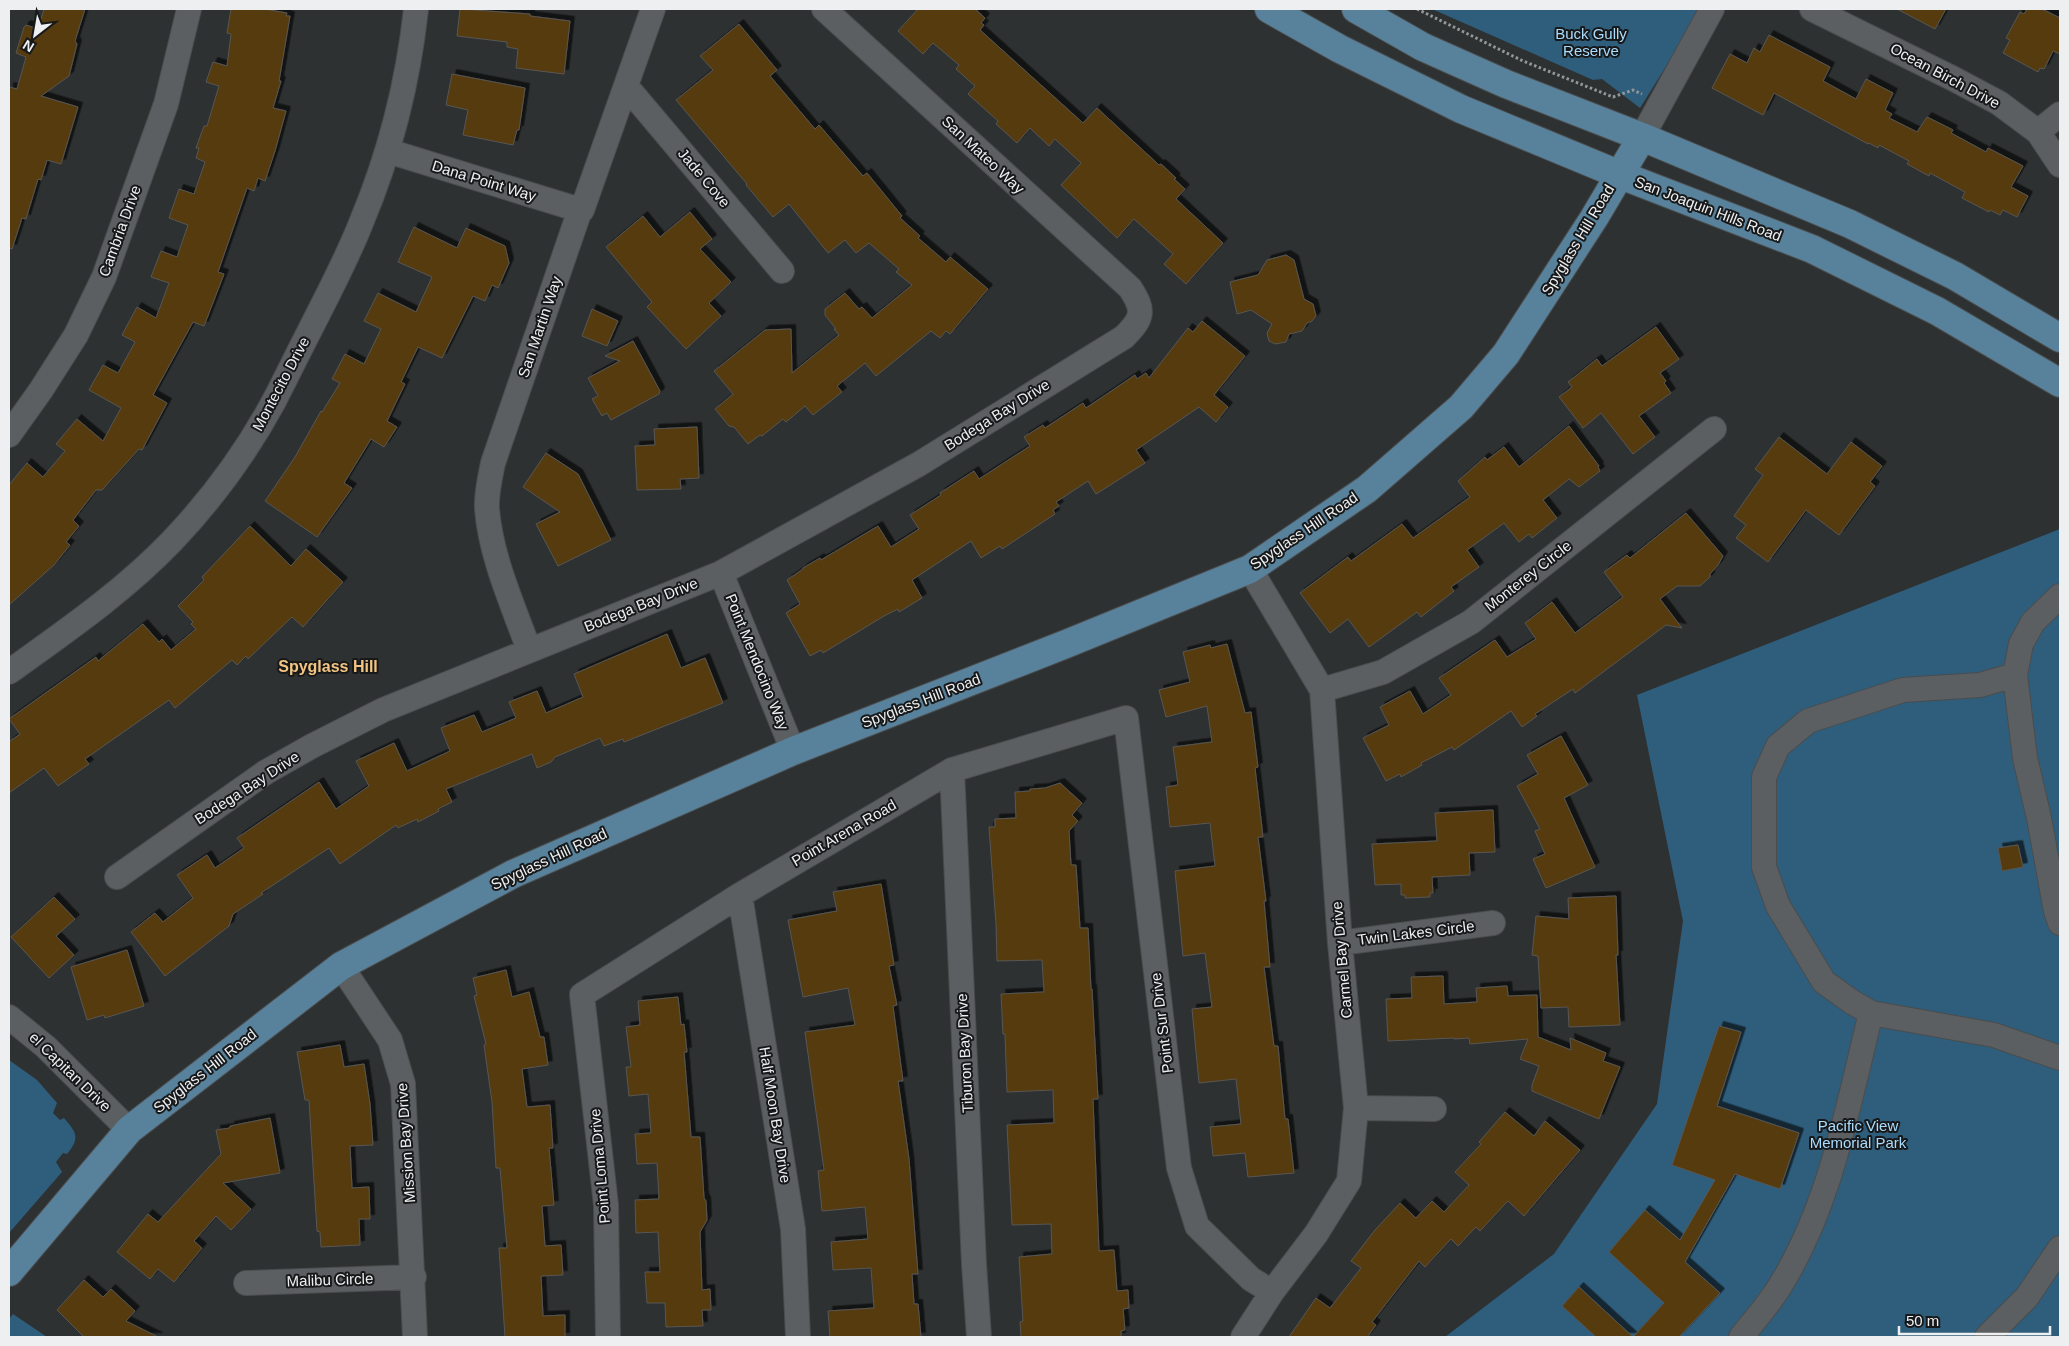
<svg xmlns="http://www.w3.org/2000/svg" width="2069" height="1346" font-family="Arial,sans-serif">
  <style>
    .green { fill: #2f5e7c }
    .building { fill: #553a0d; stroke: #585653; filter: url(#shadow) }
    .lines { fill: none; stroke-linecap: round; stroke-linejoin: round }
    .minor-casing { stroke: #4a4c4d; stroke-width: 26 }
    .major-casing { stroke: #4a4c4d; stroke-width: 30 }
    .path { stroke: #949798; stroke-width: 3; stroke-dasharray: 2.5 2.5; stroke-linecap: butt }
    .minor { stroke: #5c5f61; stroke-width: 24 }
    .major { stroke: #58819b; stroke-width: 28 }
    .labels { text-anchor: middle; stroke-width: 4; stroke-linejoin: round; paint-order: stroke }
    .park-label { font-size: 15px; fill: #aadcfe; stroke: #171819 }
    .street-label { font-size: 15px; fill: #edeff0; stroke: #171819 }
    .neighbourhood-label { font-size: 16px; font-weight: bold; fill: #f3c582; stroke: #171819 }
  </style>
  <defs>
    <filter id="shadow"><feDropShadow dx="4.5" dy="-4.5" stdDeviation="0" flood-color="#0009"/></filter>
  </defs>
  <rect width="100%" height="100%" fill="#2e3132"/>
  <path class="green" d="M1432,9H1702L1640,108L1602,79L1593,80Z
    M2060,529V1337H1445L1554,1254L1657,1104L1683,921L1637,695Z
    M9,1060L37,1080L57,1103L53,1113L60,1120L64,1118C77,1133 80,1138 67,1154L63,1153L56,1162L62,1172L9,1233Z
    M13,1314L47,1337H9V1319Z"/>
  <path class="building" d="M44,9H85L75,41L77,44L69,76L41,96L78,107L61,164L47,160L41,180L38,179L26,219L22,218L12,249L9,248V87L17,89L26,57L16,53L24,27L26,25L38,29Z
    M231,9H264L287,13L286,16H290L279,81H281L273,108L286,111L275,151L265,181L258,178L254,191L247,188L218,272L224,274L204,326L193,322L153,395L167,403L142,450L139,449L102,490H96L73,520L79,526L66,542L70,545L54,565L9,605V485L27,463L43,477L65,451L56,444L77,419L103,441L121,408L89,390L103,365L118,373L135,342L122,335L137,307L156,318L169,283L151,277L161,251L177,257L188,225L169,218L179,189L194,194L205,162L196,158L199,148H196L204,126H207L219,86L206,82L213,62L227,66L231,34L227,33Z
    M460,9L530,14V16L570,21L564,74L516,68L518,49L507,47V42L457,36Z
    M918,9H975L985,18L981,23L984,25L980,30L1083,123L1097,108L1159,165L1161,164L1176,178L1174,179L1185,189L1176,199L1223,243L1186,284L1164,264L1173,254L1134,219L1117,238L1061,185L1081,163L1055,139L1049,146L1030,128L1017,143L996,124L998,121L968,94L975,86L956,69L959,65L933,43L923,54L898,31Z
    M1897,9H1946L1935,29Z
    M2027,9H2042L2060,18V54L2053,51L2044,69L2040,68L2038,72L2003,53L2010,40L2006,38L2020,12L2024,14Z
    M739,24L777,70L770,76L815,129L819,125L863,176L867,173L902,216L900,218L920,236L918,238L946,262L950,257L988,289L950,334L946,331L940,338L931,331L876,376L865,363L837,386L842,392L813,415L805,406L786,422L783,419L762,436L760,435L748,444L734,427L729,426L715,409L733,394L714,371L765,330L791,329L792,373L839,335L834,329H836L825,315V309L845,293L859,309L862,307L872,318L912,285L896,272L899,269L869,243L856,253L845,240L828,253L789,204L773,217L746,185L747,184L676,100L713,70L700,56Z
    M1769,35L1830,67L1823,81L1856,99L1866,79L1893,93L1885,110L1892,114L1889,118L1917,132L1927,117L1953,130L1951,133L1986,152L1988,148L2023,166L2011,187L2028,196L2017,217L2003,210L2000,215L1990,210L1989,212L1962,198L1965,192L1930,173L1929,176L1907,164L1909,161L1879,145L1878,148L1869,143L1868,144L1774,93L1763,115L1712,88L1730,54L1747,63L1754,48L1760,52Z
    M452,74L525,88L519,130H517L513,145L463,135L468,110L446,105Z
    M690,212L712,239L700,249L731,282L709,303L721,316L686,349L647,307L652,302L606,247L643,216L660,237Z
    M414,227L457,248L466,228L505,246L509,263L498,288L492,285L485,301L473,296L442,358L418,347L401,382L405,384L387,421L397,427L384,447L371,439L344,483L352,488L317,537L265,501L295,457L321,411L322,412L340,383L332,379L345,354L364,364L381,329L364,321L378,293L416,312L432,277L398,262Z
    M1286,255L1294,260L1304,299L1313,304L1316,316L1312,321L1307,323L1302,331L1289,334L1286,342L1275,344L1269,341L1267,333L1272,324L1251,310L1237,314L1230,282L1258,275L1267,260Z
    M592,309L618,321L607,346L582,336Z
    M1202,321L1245,356L1214,395L1228,407L1216,422L1199,407L1136,450L1145,463L1096,494L1088,481L1056,502L1059,506L1053,510L1055,514L1002,549L1000,546L981,558L971,541L912,580L922,598L899,612L898,609L884,616L823,653L821,650L810,656L786,613L800,604L787,580L803,569V568L820,558L821,560L878,526L891,547L919,529L910,515L941,495L940,493L974,471L979,479L1030,446L1024,437L1043,425L1045,428L1083,403L1086,408L1135,375L1137,379L1146,373L1149,378L1188,328L1193,332Z
    M1656,327L1679,359L1660,373L1666,381L1664,383L1671,393L1639,416L1655,437L1633,454L1601,413L1583,428L1559,397L1572,387L1568,382L1597,359L1602,366Z
    M633,341L660,391L659,394L611,420L607,413L602,416L592,399L598,396L588,378L620,361L605,356Z
    M1569,426L1599,466L1598,467L1600,471L1579,487L1569,479L1543,500L1557,518L1532,538L1529,534L1519,542L1504,523L1467,550L1479,567L1451,587L1454,591L1421,617L1417,612L1369,647L1348,619L1330,633L1300,593L1348,557L1351,561L1402,524L1413,538L1470,497L1458,481L1485,457L1487,460L1504,447L1519,467Z
    M697,427L699,478L680,479L681,489L637,490L635,446L655,445L654,429Z
    M1779,437L1827,474L1851,442L1882,466L1870,482L1875,486L1839,535L1806,510L1768,562L1736,538L1746,525L1734,516L1763,475L1755,469Z
    M546,453L578,474L611,540L558,566L536,524L560,512L523,487Z
    M1686,513L1723,556L1718,565L1710,574V577L1700,586H1677L1660,599L1682,628L1666,625L1575,693L1573,689L1535,714L1537,716L1522,727L1511,711L1454,750L1452,747L1421,763L1422,765L1401,777L1400,774L1386,781L1363,738L1389,725L1380,707L1410,691L1423,714L1451,695L1439,678L1495,640L1507,657L1536,639L1525,623L1552,602L1575,633L1623,597L1604,572L1627,555L1630,558Z
    M250,526L291,566L306,549L343,582L303,627L292,617L248,659L246,656L237,665L232,660L175,708L169,700L85,759L89,764L58,786L44,768L9,793V742L20,734L9,719L96,657L98,661L143,624L159,642L162,639L171,650L196,629L191,624L193,622L178,606L204,580L202,577Z
    M667,634L681,668L705,658L723,703L624,742L623,739L604,746L600,738L555,757L551,762L537,768L532,754L446,789L452,802L438,809L439,811L418,822L417,819L398,828L396,825L340,864L329,848L261,893L263,894L233,914L229,926L165,976L131,932L155,913L163,922L193,898L177,875L207,855L215,868L244,848L237,838L319,782L336,809L369,786L356,761L394,743L407,771L450,751L441,728L474,715L482,732L516,718L509,702L537,691L546,713L583,697L574,674Z
    M1227,644L1245,713L1251,712L1258,767L1255,768L1263,837H1258L1266,901H1264L1270,967H1264L1274,1046H1278L1285,1119H1288L1294,1173L1248,1177L1245,1153L1213,1156L1210,1127L1241,1124L1236,1079L1199,1083L1192,1009L1212,1007L1205,953L1183,956L1175,871L1215,866L1210,823L1170,827L1166,787L1178,785L1173,747L1212,742L1207,706L1166,717L1159,690L1190,682L1183,652L1210,645L1211,648Z
    M1561,736L1588,785L1564,798L1595,867L1546,888L1533,859L1545,854L1535,831L1540,829L1517,786L1538,774L1527,755Z
    M1060,783L1082,803L1072,815L1078,821L1069,831L1071,865H1076L1080,928H1088L1091,989H1092L1098,1099H1093L1099,1251L1114,1250L1117,1291L1128,1290L1129,1308L1123,1309L1125,1330L1121,1331V1337H1021L1020,1322L1023,1321L1019,1257L1052,1254L1051,1224L1012,1225L1007,1125L1054,1123L1053,1090L1007,1092L1005,1034H1003L1001,994L1044,992L1042,960L997,961L996,924L989,827H995V819L1016,818L1015,792L1030,791V789L1045,788Z
    M1493,810L1495,852L1469,853L1470,875L1432,877L1433,893H1430V897L1405,898V895H1401V884L1375,885L1372,844L1437,841L1435,813Z
    M2018,845L2023,867L2002,871L1998,848Z
    M881,884L894,965L889,966L897,1005L893,1006L903,1081H898L909,1159L918,1274H912L914,1304H918L921,1337H830L828,1311L874,1308L871,1268L833,1270L831,1242L868,1239L865,1207L822,1211L818,1171L824,1170L805,1032L855,1025L848,988L803,997L788,920L837,911L833,892Z
    M1616,896L1618,955H1616L1620,1025L1569,1027L1568,1007L1541,1008L1538,956L1532,955L1536,916L1569,919L1568,898Z
    M54,897L75,919L56,936L74,955L49,978L11,937Z
    M127,950L144,1006L105,1018L104,1015L87,1020L71,967Z
    M506,970L512,997L529,992L540,1037H544L548,1065L522,1069L527,1107L550,1105L553,1148H549L554,1205L542,1206L545,1246L561,1245L563,1275L541,1276L543,1316L565,1315V1337H505L499,1248H507L500,1168H496L492,1102L484,1045L486,1044L474,996L477,995L473,978Z
    M1443,976L1444,1004L1477,1002L1476,988L1507,986L1508,996L1537,995L1538,1037L1571,1050L1570,1038L1606,1053L1603,1061L1620,1067L1599,1119L1532,1091V1085L1539,1066L1520,1059L1528,1039L1470,1044L1469,1038L1454,1039V1038L1388,1041L1386,999L1412,998L1411,977Z
    M678,997L681,1025L684,1024L687,1052H684L691,1137H700L704,1198L706,1201L707,1220L700,1232L702,1290L710,1289L711,1310H702L703,1326L666,1327L665,1303H647L645,1272H660L658,1232L636,1233L635,1200L659,1199L657,1163L637,1164L635,1134L651,1133L648,1094L629,1096L626,1067H631L626,1027L640,1025L638,1001Z
    M1719,1026L1741,1032L1717,1106L1799,1133L1780,1189L1735,1174L1685,1262L1720,1293L1679,1337H1596L1562,1306L1579,1287L1633,1337L1664,1303L1609,1252L1645,1210L1680,1240L1715,1180L1672,1165Z
    M340,1045L344,1067L364,1064L370,1104L373,1145L350,1146L352,1188L369,1187L370,1219H359L360,1245L321,1247L320,1232L317,1231L309,1100H305L297,1052Z
    M1505,1112L1534,1136L1545,1121L1580,1150L1524,1216L1508,1201L1480,1231L1476,1227L1458,1246L1451,1239L1425,1267L1419,1261L1372,1322L1376,1325L1367,1337H1289L1316,1298L1330,1308L1361,1268L1351,1261L1375,1230L1400,1203L1416,1218L1432,1201L1444,1212L1469,1185L1455,1172L1481,1144L1479,1142Z
    M270,1118L280,1173L223,1183L251,1209L231,1230L216,1216L194,1241L202,1248L174,1282L158,1269L150,1279L117,1252L148,1214L158,1222L221,1154L216,1130L230,1128V1126Z
    M84,1280L103,1297L111,1289L135,1311L126,1321L158,1337H84L57,1310Z"/>
  <g class="lines">
    <defs>
      <path id="minor" d="M1812,9L1954,79L1999,103L2038,132L2060,165
        M626,86L782,271
        M2038,132L2060,114
        M1642,137L1712,9
        M388,151L580,210
        M9,435L41,390L76,335L104,277L166,104L189,9
        M721,573L793,751
        M2060,596L2033,622L2021,644L2015,675L2025,758L2039,818L2056,911L2060,923
        M529,650C513,605 491,558 487,509C486,494 490,478 493,463L580,210H582L653,9
        M9,672C66,631 123,592 172,541C212,499 247,451 274,401C286,378 297,355 309,332C327,296 346,261 361,223C390,154 408,83 416,9
        M2015,675L1980,685L1903,690L1808,721L1778,746L1764,777V867L1778,906L1824,982L1852,1002L1871,1013L1994,1035L2060,1058
        M1322,690L1383,672L1471,622L1714,429
        M952,770L974,1264L979,1337
        M117,877L266,772L312,746L383,710L721,573L919,464L1124,337C1143,318 1145,311 1130,288L824,9
        M740,895L793,1229L798,1337
        M1340,943L1493,923
        M341,966L390,1040L403,1084L415,1337
        M9,1017L46,1047L129,1130
        M1356,1108L1434,1109
        M246,1283L414,1277
        M608,1337L606,1205L582,995L740,895L952,770L1126,718L1179,1168L1197,1226L1251,1279L1272,1292
        M1243,1337L1272,1292L1316,1234L1349,1181L1356,1108L1340,943L1322,690L1250,569
        M1741,1337C1754,1321 1769,1304 1780,1286C1831,1204 1848,1105 1871,1013
        M1987,1337L2027,1297L2060,1248"/>
      <path id="major" d="M1269,9L1340,49L1461,109L1618,174L1812,249L1937,311L2060,383
        M1356,9L1423,47L1506,84L1642,137L1850,224L1955,276L2060,338
        M9,1272L129,1130L341,966L513,874L793,751L1066,644L1250,569L1367,489L1461,407L1506,354L1594,218L1642,137"/>
    </defs>
    <use href="#minor" class="minor-casing"/>
    <use href="#major" class="major-casing"/>
    <path class="path" d="M1417,9L1523,61L1613,97L1633,90L1642,94"/>
    <use href="#minor" class="minor"/>
    <use href="#major" class="major"/>
  </g>
  <g class="labels">
    <g class="park-label">
      <text x="1591" y="39">Buck Gully<tspan x="1591" dy="17">Reserve</tspan></text>
      <text x="1858" y="1131">Pacific View<tspan x="1858" dy="17">Memorial Park</tspan></text>
    </g>
    <g class="street-label">
      <text transform="translate(1945 76) rotate(28)" y="5">Ocean Birch Drive</text>
      <text transform="translate(983 155) rotate(43)" y="5">San Mateo Way</text>
      <text transform="translate(704 178) rotate(50)" y="5">Jade Cove</text>
      <text transform="translate(484 181) rotate(17)" y="5">Dana Point Way</text>
      <text transform="translate(1708 209) rotate(21)" y="5">San Joaquin Hills Road</text>
      <text transform="translate(120 231) rotate(-70)" y="5">Cambria Drive</text>
      <text transform="translate(1578 240) rotate(-59)" y="5">Spyglass Hill Road</text>
      <text transform="translate(540 327) rotate(-71)" y="5">San Martin Way</text>
      <text transform="translate(281 384) rotate(-62)" y="5">Montecito Drive</text>
      <text transform="translate(997 415) rotate(-32)" y="5">Bodega Bay Drive</text>
      <text transform="translate(1304 531) rotate(-34)" y="5">Spyglass Hill Road</text>
      <text transform="translate(1528 576) rotate(-38)" y="5">Monterey Circle</text>
      <text transform="translate(641 605) rotate(-22)" y="5">Bodega Bay Drive</text>
      <text transform="translate(757 662) rotate(68)" y="5">Point Mendocino Way</text>
      <text transform="translate(921 701) rotate(-21)" y="5">Spyglass Hill Road</text>
      <text transform="translate(247 788) rotate(-33)" y="5">Bodega Bay Drive</text>
      <text transform="translate(844 833) rotate(-30)" y="5">Point Arena Road</text>
      <text transform="translate(549 859) rotate(-25)" y="5">Spyglass Hill Road</text>
      <text transform="translate(1416 933) rotate(-7)" y="5">Twin Lakes Circle</text>
      <text transform="translate(1342 960) rotate(-95)" y="5">Carmel Bay Drive</text>
      <text transform="translate(1162 1023) rotate(-97)" y="5">Point Sur Drive</text>
      <text transform="translate(965 1053) rotate(-93)" y="5">Tiburon Bay Drive</text>
      <text transform="translate(205 1071) rotate(-38)" y="5">Spyglass Hill Road</text>
      <text transform="translate(70 1072) rotate(44)" y="5">el Capitan Drive</text>
      <text transform="translate(775 1115) rotate(81)" y="5">Half Moon Bay Drive</text>
      <text transform="translate(406 1143) rotate(-94)" y="5">Mission Bay Drive</text>
      <text transform="translate(600 1166) rotate(-95)" y="5">Point Loma Drive</text>
      <text transform="translate(330 1280) rotate(-2)" y="5">Malibu Circle</text>
    </g>
    <g class="neighbourhood-label">
      <text x="328" y="672">Spyglass Hill</text>
    </g>
  </g>
  <rect width="2069" height="1346" fill="none" stroke="#edeff0" stroke-width="20"/>
  <g transform="translate(35 35) rotate(211)" stroke="#171819" stroke-width="4" paint-order="stroke">
  <path d="M0-4L9 19L0 12L-9 19Z" fill="#edeff0"/>
  <text y="-8" font-size="14" font-weight="bold" text-anchor="middle" fill="#edeff0">N</text>
  </g>
  <path d="M1899 1326v8h151v-8" fill="none" stroke="#edeff0" stroke-width="2.5"/>
  <text x="1906" y="1326" font-size="15" fill="#edeff0" stroke="#171819" stroke-width="4" paint-order="stroke">50 m</text>
</svg>
